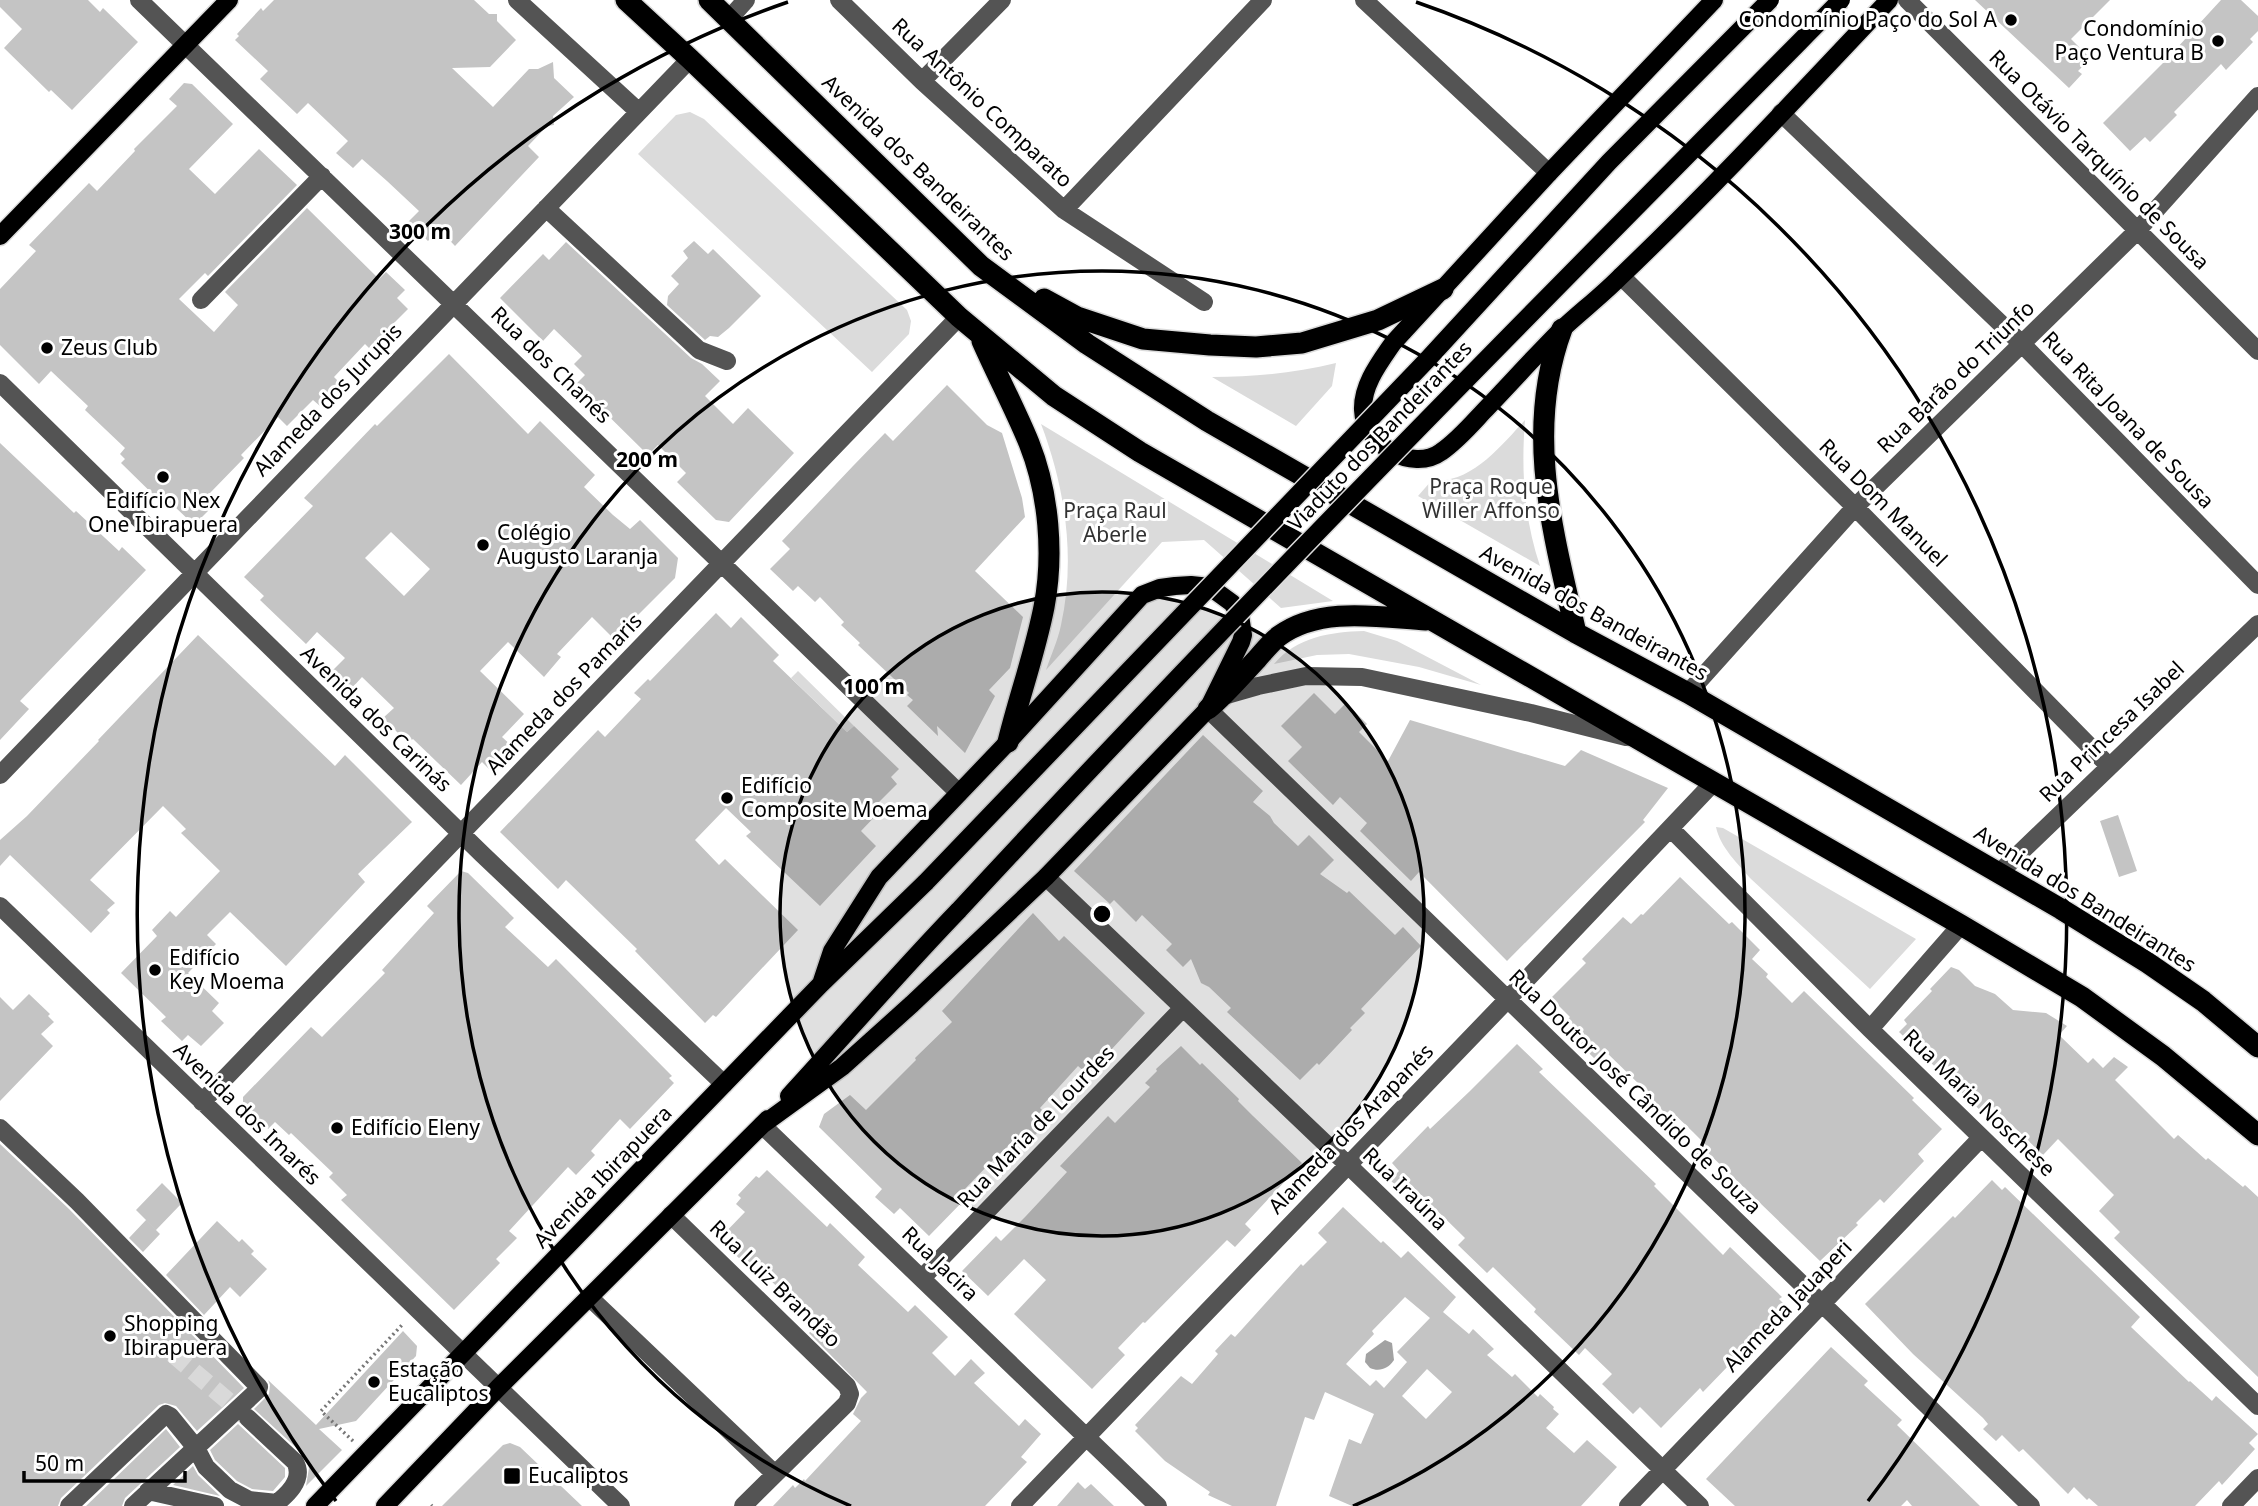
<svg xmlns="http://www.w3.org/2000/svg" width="2258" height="1506" font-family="'Noto Sans',sans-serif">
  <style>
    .green { fill: #dbdbdb }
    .water { fill: #a2a2a2 }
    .building { fill: #c4c4c4; fill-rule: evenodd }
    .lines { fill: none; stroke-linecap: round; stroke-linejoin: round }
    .minor-tunnel { stroke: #d9d9d9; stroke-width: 18; stroke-dasharray: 18 9; stroke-linecap: butt }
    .major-casing { stroke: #dbdbdb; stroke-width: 21 }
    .highway-casing { stroke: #dbdbdb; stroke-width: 24 }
    .path { stroke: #767676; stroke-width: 3.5; stroke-dasharray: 2 3.5; stroke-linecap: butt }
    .minor { stroke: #545454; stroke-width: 18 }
    .major { stroke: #000; stroke-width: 18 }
    .highway { stroke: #000; stroke-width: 21 }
    .major-bridge-casing { stroke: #dbdbdb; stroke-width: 21; stroke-linecap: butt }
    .major-bridge { stroke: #000; stroke-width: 18 }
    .ring { fill: none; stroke: #000; stroke-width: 3.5 }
    .poi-dot { fill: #000; stroke: #fff; stroke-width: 2.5 }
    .labels { text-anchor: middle; stroke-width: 6; stroke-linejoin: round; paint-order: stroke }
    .poi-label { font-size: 21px; fill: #000; stroke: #fff; text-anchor: start }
    .street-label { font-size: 21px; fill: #000; stroke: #fff }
    .park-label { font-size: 21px; fill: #323232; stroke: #fff }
    .centre { fill: #000; stroke: #fff; stroke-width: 3.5 }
    .ring-label { font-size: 21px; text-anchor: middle; font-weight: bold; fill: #000; stroke: #fff; stroke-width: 6; stroke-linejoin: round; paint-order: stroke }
  </style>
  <rect width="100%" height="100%" fill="#fff"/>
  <path class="green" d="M690,112L704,119L907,310L911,321L909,334L872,372L638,154L676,115Z
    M1336,363L1332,386L1296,426L1212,377C1254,377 1295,373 1336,363Z
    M1525,420C1521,471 1524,518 1540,566L1418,496L1432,480C1470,485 1501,446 1525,420Z
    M1041,424L1333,601L1281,608L1204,540L1162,542L1046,670C1051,655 1058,640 1061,625C1076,558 1065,487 1041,424Z
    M1364,631L1397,641L1481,685L1419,667L1349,654L1317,655L1274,664C1297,637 1330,632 1364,631Z
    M798,671L854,726L847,732L791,678Z
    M1716,827L1723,828L1916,939L1870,989L1751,879C1738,864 1720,847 1716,827Z"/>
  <path class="water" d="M1385,1340L1392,1343L1394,1360C1388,1369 1379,1372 1370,1368L1365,1362L1366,1354Z"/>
  <path class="building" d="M0,0H88L100,12L103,8L138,42L72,110L51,90L49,92L4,48L22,29L0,7Z
    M274,0H474L489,14H497V21L516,40L490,67L452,68L493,107L529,69H538L553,62L554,78L574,97L553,116L554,125L547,126L528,146L539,157L455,246L439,229L428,241L408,222L419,211L387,181L362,159L353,168L336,153L348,141L308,103L297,114L260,79L268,71L235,40L239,36L237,34L261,8L263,11Z
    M1975,0H2110L2071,39L2087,55L2081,60L2085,64L2078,71L2082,74L2069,88Z
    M2221,0H2241L2258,16V31L2250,39L2253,42L2226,70L2221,64L2174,112L2177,115L2150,142L2145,137L2130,151L2103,123L2165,61Z
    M184,83L192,84L233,124L189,169L215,194L259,149L297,185L208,276L205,273L179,299L214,332L238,305L225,292L307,208L379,279L386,272L405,290L397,298L408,309L369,348L365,344L334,377L341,384L320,406L313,400L287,426L278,417L241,455L244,458L210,493L218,501L194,525L174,506L169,510L121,463L125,459L120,454L125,448L85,410L88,406L51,371L39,384L0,345V289L36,251L29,245L89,183L97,191L135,151L134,149L177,106L169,99Z
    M694,241L708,254L713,249L761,296L729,328L718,337L710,336L705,340L667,305L668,296L679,284L671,276L688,258L683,251Z
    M566,242L691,358L702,364L720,381L705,396L733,424L748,408L794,453L729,522L716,520L677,482L686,473L658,445L648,455L576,384L585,375L574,364L582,356L554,329L543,341L500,298L543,254L549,260Z
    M449,354L528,434L540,421L595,475L584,487L613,515L630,529L640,520L678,558L675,578L614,639L592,617L557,654L561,657L544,677L508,642L480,671L524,714L502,737L512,746L490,770L482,762L461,785L413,739L408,743L383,718L394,708L362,677L351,689L333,670L345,658L317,632L306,644L260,600L264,596L244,577L313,506L304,498L375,424L377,426ZM391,532L430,569L404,596L365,558Z
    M947,385L987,425L1002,433L1022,498L1025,517L975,571L1023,617L1010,668L989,690L995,696L965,753L937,726L938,736L907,706L913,700L907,695L909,693L858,645L860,643L841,625L844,622L820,597L815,602L798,586L793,591L770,569L790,549L782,541L853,466L885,433L893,441Z
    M0,443L74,513L76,511L119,551L122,547L146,570L20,701L29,709L0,740Z
    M716,613L731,628L741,617L779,655L773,661L847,732L854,726L899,769L891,777L897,784L876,805L881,810L861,831L876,846L820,906L746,836L751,832L726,808L695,840L719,865L725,859L798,930L716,1017L713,1015L705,1023L635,951L637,949L566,880L558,889L500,832L598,730L605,737L641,699L634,693L648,679L650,681Z
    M198,635L335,766L345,755L412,822L358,874L365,882L286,966L230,912L207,935L216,944L188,973L219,1003L212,1011L224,1023L201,1046L188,1035L182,1041L161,1021L166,1017L121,973L157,936L152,930L170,911L176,917L220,871L181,833L186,829L163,806L90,880L115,903L107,910L110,913L91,933L10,855L0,866V840L27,816L99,741L98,740Z
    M1314,693L1335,714L1346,703L1367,724L1359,732L1388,761L1410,720L1565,766L1581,750L1668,788L1643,820L1645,822L1507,961L1419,872L1411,881L1360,831L1367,823L1340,797L1333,805L1288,761L1302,747L1281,726Z
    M1203,735L1263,791L1253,802L1270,816L1274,823L1298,846L1309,835L1334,860L1320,874L1347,893L1349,891L1395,935L1403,927L1421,946L1361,1009L1365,1013L1350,1028L1352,1030L1319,1065L1317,1063L1300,1080L1227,1012L1231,1008L1209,987L1201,983L1191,959L1183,967L1166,950L1172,944L1142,915L1136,922L1114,900L1110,904L1074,871Z
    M2118,815L2137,871L2119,877L2100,821Z
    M461,871L468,873L514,918L505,927L548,967L556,959L672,1076L669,1078L674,1083L630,1129L620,1119L591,1151L595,1155L576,1175L568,1167L509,1231L517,1238L496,1259L500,1263L454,1310L341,1200L347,1195L329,1177L333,1173L291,1133L289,1135L275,1122L268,1129L243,1106V1097L311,1027L322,1037L385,973L382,970L434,913L427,906Z
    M1680,877L1729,924L1732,922L1760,950L1752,959L1768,974L1766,977L1792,1003L1804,991L1914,1098L1912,1100L1942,1129L1918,1154L1924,1161L1884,1203L1880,1199L1856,1223L1858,1225L1820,1261L1703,1148L1706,1145L1693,1132L1670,1110L1666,1114L1640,1089L1642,1087L1605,1051L1596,1060L1561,1026L1570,1017L1551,998L1586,963L1582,959L1623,917L1631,924L1641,914L1643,915Z
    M1033,913L1059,941L1064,936L1145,1013L1088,1075L1078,1066L1040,1108L1042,1110L1035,1118L1043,1127L1031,1139L1023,1132L991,1162L961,1193L966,1198L929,1236L900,1208L894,1214L875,1197L882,1189L819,1127L824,1114L850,1095L866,1110L916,1060L915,1058L952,1022L942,1011Z
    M1951,967L1959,970L1975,986L1995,994L2013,1010L2046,1013L2067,1026L2059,1035L2088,1063L2093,1058L2103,1068L2114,1057L2128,1067L2115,1080L2174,1139L2178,1135L2206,1160L2208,1158L2243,1187L2245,1185L2258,1197V1377L2114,1238L2120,1232L2099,1211L2114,1195L2058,1139L2043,1155L1990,1104L1982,1112L1899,1032L1907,1024L1904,1020L1932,991L1930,989Z
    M29,994L50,1014L48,1016L54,1022L41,1034L53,1046L0,1101V997L13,1010Z
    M1517,1044L1543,1069L1539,1072L1656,1184L1654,1186L1723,1255L1730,1247L1782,1297L1779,1299L1786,1306L1703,1392L1700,1388L1661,1428L1640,1407L1633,1414L1602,1384L1612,1374L1585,1348L1579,1355L1534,1312L1536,1309L1493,1267L1487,1273L1458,1245L1465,1238L1410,1184L1403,1192L1390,1180L1399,1171L1392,1163L1428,1126L1430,1129L1470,1091Z
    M1181,1046L1200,1065L1202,1063L1239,1099L1238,1101L1253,1116L1302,1163L1245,1224L1251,1230L1235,1247L1227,1240L1145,1323L1143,1322L1118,1348L1125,1355L1092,1389L1014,1314L1046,1280L1024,1259L988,1296L962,1271L996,1236L1001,1241L1026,1216L1067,1172L1060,1166L1108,1116L1115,1123L1150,1087L1145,1083L1157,1071L1156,1069Z
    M0,1144L69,1209L244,1388L197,1431L176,1406L165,1403L159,1405L61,1498L58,1506H0Z
    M767,1170L827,1227L830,1223L865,1257L858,1265L908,1312L915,1305L948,1337L932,1353L955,1376L971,1359L985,1373L974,1383L1019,1426L1025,1419L1041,1434L1021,1457L1027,1462L985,1506H773L793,1485L795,1488L804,1479L805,1481L861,1421L853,1414L861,1398L867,1392L809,1333L815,1327L792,1305L794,1303L768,1278L764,1282L719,1239L745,1212L736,1204L741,1198L738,1195L756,1176L759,1178Z
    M1992,1180L2002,1190L2005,1187L2140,1317L2131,1327L2189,1382L2190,1381L2212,1401L2216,1396L2258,1434L2249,1443L2255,1449L2222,1485L2219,1481L2195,1506H2098L2089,1498L2087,1500L2074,1487L2068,1494L2023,1449L2019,1452L2002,1435L1996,1441L1983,1429L1988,1424L1983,1418L1913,1354L1865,1304L1953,1216L1955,1218Z
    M162,1183L182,1203L156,1230L136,1210Z
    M1343,1207L1381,1243L1383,1241L1401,1258L1408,1251L1456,1297L1443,1312L1469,1334L1473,1329L1494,1349L1487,1355L1512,1377L1515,1374L1538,1397L1540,1394L1554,1407L1553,1409L1559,1414L1546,1428L1574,1453L1587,1440L1617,1467L1581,1506H1352L1329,1496L1349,1439L1361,1444L1374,1414L1325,1392L1314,1420L1305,1417L1276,1506H1232L1208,1495L1210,1492L1165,1461L1135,1431L1138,1428L1135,1425L1181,1376L1192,1384L1218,1354L1215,1351L1231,1334L1235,1337L1301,1264L1303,1266L1327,1242L1318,1233ZM1405,1297L1430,1318L1397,1352L1407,1362L1384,1388L1376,1380L1370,1386L1346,1364L1374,1334L1372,1331ZM1427,1369L1452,1392L1426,1419L1402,1396Z
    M146,1220L160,1234L143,1252L129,1238Z
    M217,1221L239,1242L242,1239L254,1251L251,1254L267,1269L240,1297L230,1287L204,1315L166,1275Z
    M403,1331L417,1346L416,1356L356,1421L319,1429L342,1450L306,1486L309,1468L303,1454L254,1409L269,1394L270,1385L268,1380L316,1425Z
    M1831,1347L1868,1381L1864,1385L1902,1420L1897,1425L1980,1506H1912L1907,1500L1901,1506H1735L1706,1479Z
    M238,1424L285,1468V1477L273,1491L252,1489L237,1481L215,1460L210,1450Z
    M166,1429L180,1447L125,1498L122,1506H86Z
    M510,1443L520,1447L582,1506H442L503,1445Z
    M193,1466L198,1475L220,1496L173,1485Z
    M1078,1482L1085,1489L1091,1484L1114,1506H1057Z"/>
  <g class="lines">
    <path class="minor-tunnel" d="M173,1354L248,1418"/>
    <defs>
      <path id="major" d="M1714,0L1549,173L1393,343C1380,362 1362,385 1363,410C1364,444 1412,473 1441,452C1457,441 1470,426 1483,412C1509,385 1534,357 1560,331C1579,313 1600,297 1619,278C1712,189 1800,94 1889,0
        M0,236L229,0
        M789,1096C846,1034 901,970 959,910
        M762,1125L842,1067L912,1004L1046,877L1208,709L1241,642L1243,635L1240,615L1232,603L1210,587L1191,585L1175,586L1160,588L1142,595L1008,742L879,877L832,951L821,984
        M315,1506L821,984L926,882
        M385,1506L498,1388L768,1119"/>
      <path id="highway" d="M626,0L690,59L959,317L1054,396L1140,452L1961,925L2082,997L2163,1056L2258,1135
        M709,0L981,266L1087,344L1207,421L1576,633L1688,693L2061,909L2148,963L2203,1001L2258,1047
        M1044,299L1077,317L1143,339L1210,345L1256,347L1302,343L1378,320L1443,289
        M1562,329C1524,431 1553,532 1576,633
        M982,341C997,375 1015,409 1029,443C1049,493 1054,555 1044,607C1035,653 1019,697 1008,742
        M1208,709C1226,694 1241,676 1257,659C1264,651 1271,642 1279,636C1320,606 1379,617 1426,620"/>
    </defs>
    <use href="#major" class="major-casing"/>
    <use href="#highway" class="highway-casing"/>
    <path class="path" d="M353,1441L321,1411L402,1325
      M431,1505L432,1506"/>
    <path class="minor" d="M139,0L959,793
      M517,0L639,112
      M839,0L922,81L1064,210L1204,302
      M1364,0L1549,173
      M1907,0L2258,351
      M729,19L746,0
      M922,81L1002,0
      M1781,113L2022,344L2258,585
      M546,208L699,350L727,361
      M1064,210L1263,0
      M1621,276L1855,507L2109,766
      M201,300L322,176
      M0,383L482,854L724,1084
      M1688,693L1855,507L2137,231L2258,96
      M1223,696L1258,686L1306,676L1362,677L1531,713L1626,737
      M1208,709L2031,1506
      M0,775L690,59
      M1671,829L1870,1029L2258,1406
      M1999,873L2258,624
      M1046,877L1347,1164L1700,1506
      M0,906L621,1506
      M1870,1029L1961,925
      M202,1102L959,317
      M762,1125L1158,1506
      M0,1128L77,1201L259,1387L258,1390L133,1506
      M671,1215L847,1386L850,1394L847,1403L743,1506
      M922,1278L1182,1009
      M589,1297L775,1474
      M248,1418L295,1462C305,1480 286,1496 273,1506
      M148,1491L215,1506
      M69,1506L166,1414L170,1416L196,1448L206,1467L230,1490L249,1500L277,1503
      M1020,1506L1507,1000L1714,782
      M1628,1506L1981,1138
      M2231,1506L2258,1478"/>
    <use href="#major" class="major"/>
    <use href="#highway" class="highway"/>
    <defs>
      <path id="major-bridge" d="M926,882L1427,360L1609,162L1770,0
        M959,910C1246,600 1544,300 1841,0"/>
    </defs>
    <use href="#major-bridge" class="major-bridge-casing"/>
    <use href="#major-bridge" class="major-bridge"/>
  </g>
  <circle cx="1102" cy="914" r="322" fill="#000" fill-opacity=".12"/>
  <g class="ring">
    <circle cx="1102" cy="914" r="322"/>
    <path d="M851 1506A643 643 0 1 1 1353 1506"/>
    <path d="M336 1501A965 965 0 0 1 788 2M1416 2A965 965 0 0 1 1868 1501"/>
  </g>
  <g class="poi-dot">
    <circle cx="2011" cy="20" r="7"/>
    <circle cx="2218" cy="41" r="7"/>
    <circle cx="47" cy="348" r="7"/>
    <circle cx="163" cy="477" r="7"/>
    <circle cx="483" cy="545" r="7"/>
    <circle cx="727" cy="798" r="7"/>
    <circle cx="155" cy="970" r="7"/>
    <circle cx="337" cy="1128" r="7"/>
    <circle cx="110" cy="1336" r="7"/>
    <circle cx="374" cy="1382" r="7"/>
    <rect x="503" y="1467" width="18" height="18" rx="3.5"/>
  </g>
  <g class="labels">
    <g class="poi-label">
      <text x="1997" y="27" text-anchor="end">Condomínio Paço do Sol A</text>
      <text x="2204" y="36" text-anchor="end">Condomínio<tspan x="2204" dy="24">Paço Ventura B</tspan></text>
      <text x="61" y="355">Zeus Club</text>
      <text x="163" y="508" text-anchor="middle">Edifício Nex<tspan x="163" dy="24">One Ibirapuera</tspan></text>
      <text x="497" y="540">Colégio<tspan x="497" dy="24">Augusto Laranja</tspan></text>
      <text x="741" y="793">Edifício<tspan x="741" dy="24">Composite Moema</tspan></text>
      <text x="169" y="965">Edifício<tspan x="169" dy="24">Key Moema</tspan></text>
      <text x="351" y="1135">Edifício Eleny</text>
      <text x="124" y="1331">Shopping<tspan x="124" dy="24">Ibirapuera</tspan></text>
      <text x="388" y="1377">Estação<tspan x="388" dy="24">Eucaliptos</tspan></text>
      <text x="528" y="1483">Eucaliptos</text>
    </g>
    <g class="street-label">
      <text transform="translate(982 103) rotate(43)" y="7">Rua Antônio Comparato</text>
      <text transform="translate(2099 160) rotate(45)" y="7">Rua Otávio Tarquínio de Sousa</text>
      <text transform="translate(918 168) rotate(44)" y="7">Avenida dos Bandeirantes</text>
      <text transform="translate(551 365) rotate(44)" y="7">Rua dos Chanés</text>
      <text transform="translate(1956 377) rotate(-44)" y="7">Rua Barão do Triunfo</text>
      <text transform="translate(328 400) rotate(-46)" y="7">Alameda dos Jurupis</text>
      <text transform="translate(2128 420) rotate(46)" y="7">Rua Rita Joana de Sousa</text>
      <text transform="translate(1380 436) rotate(-46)" y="7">Viaduto dos Bandeirantes</text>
      <text transform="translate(1883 503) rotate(45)" y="7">Rua Dom Manuel</text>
      <text transform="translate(1594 613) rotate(29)" y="7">Avenida dos Bandeirantes</text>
      <text transform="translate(564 694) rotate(-46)" y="7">Alameda dos Pamaris</text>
      <text transform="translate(376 719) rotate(44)" y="7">Avenida dos Carinás</text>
      <text transform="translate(2112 732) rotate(-44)" y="7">Rua Princesa Isabel</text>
      <text transform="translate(2085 899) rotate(32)" y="7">Avenida dos Bandeirantes</text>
      <text transform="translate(1635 1092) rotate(44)" y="7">Rua Doutor José Cândido de Souza</text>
      <text transform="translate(1979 1103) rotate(44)" y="7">Rua Maria Noschese</text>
      <text transform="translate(247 1114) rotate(44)" y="7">Avenida dos Imarés</text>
      <text transform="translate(1036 1127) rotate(-46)" y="7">Rua Maria de Lourdes</text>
      <text transform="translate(1351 1129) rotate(-46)" y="7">Alameda dos Arapanés</text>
      <text transform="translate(603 1177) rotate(-46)" y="7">Avenida Ibirapuera</text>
      <text transform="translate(1405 1189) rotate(44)" y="7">Rua Iraúna</text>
      <text transform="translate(940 1264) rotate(44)" y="7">Rua Jacira</text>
      <text transform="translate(775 1284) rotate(44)" y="7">Rua Luiz Brandão</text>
      <text transform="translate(1788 1306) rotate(-46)" y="7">Alameda Jauaperi</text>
    </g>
    <g class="park-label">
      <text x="1491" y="494">Praça Roque<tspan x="1491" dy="24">Willer Affonso</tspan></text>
      <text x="1115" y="518">Praça Raul<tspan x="1115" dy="24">Aberle</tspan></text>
    </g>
  </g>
  <circle cx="1102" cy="914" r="10" class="centre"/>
  <g class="ring-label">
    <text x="420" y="239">300 m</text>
    <text x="647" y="467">200 m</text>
    <text x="874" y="694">100 m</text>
  </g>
  <path d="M24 1471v10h161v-10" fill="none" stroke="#000000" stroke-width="3.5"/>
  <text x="35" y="1471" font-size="21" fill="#000000" stroke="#ffffff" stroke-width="5" paint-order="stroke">50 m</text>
</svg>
